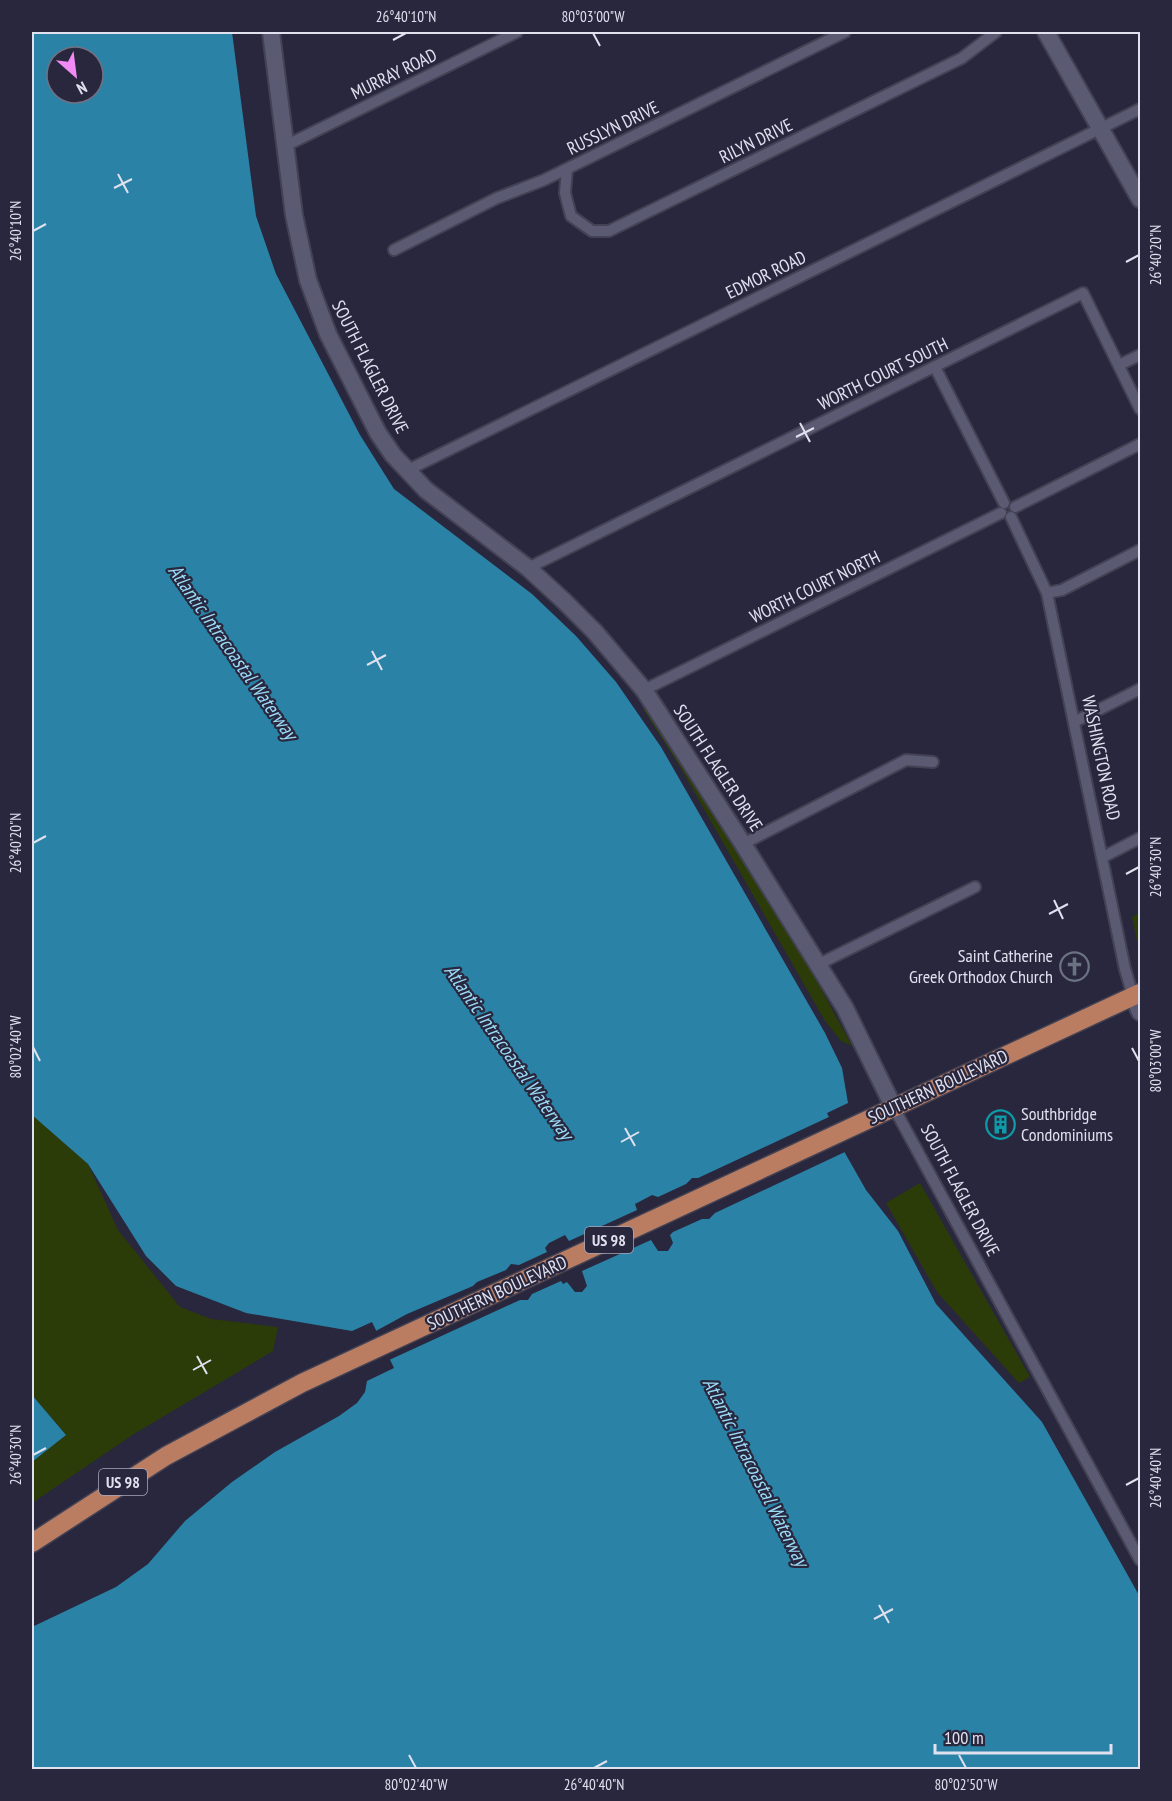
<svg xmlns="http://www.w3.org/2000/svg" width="1172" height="1801" font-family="'PT Sans Narrow',sans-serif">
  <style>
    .green { fill: #2b3c08 }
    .water { fill: #2a83a6; fill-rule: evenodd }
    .pier { fill: #29273d }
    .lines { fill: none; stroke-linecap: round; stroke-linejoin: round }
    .street-casing { stroke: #434254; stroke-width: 14 }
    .secondary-casing { stroke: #434254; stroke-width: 20 }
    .primary-casing { stroke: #434254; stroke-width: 21 }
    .street { stroke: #5b5a73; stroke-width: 10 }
    .secondary { stroke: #5b5a73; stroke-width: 16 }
    .primary { stroke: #ba7d62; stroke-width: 18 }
    .ticks { fill: none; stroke: #e0e0ef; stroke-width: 2 }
    .labels { text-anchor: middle; stroke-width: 4.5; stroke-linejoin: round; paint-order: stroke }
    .shield { fill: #29273d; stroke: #a9a8ba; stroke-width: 1.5 }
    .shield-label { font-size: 16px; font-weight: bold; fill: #e0e0ef }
    .street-label { font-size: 18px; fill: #e0e0ef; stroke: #29273d }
    .poi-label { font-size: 18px; fill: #e0e0ef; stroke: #29273d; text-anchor: end }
    .water-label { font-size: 20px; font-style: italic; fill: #9adbf8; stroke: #29273d }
    .neatline { fill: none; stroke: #e0e0ef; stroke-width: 2 }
    .ticks-label { font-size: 15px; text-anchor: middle; fill: #e0e0ef }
  </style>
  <rect width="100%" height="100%" fill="#29273d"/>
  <path class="green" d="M647,707L807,963L852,1046L841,1041L825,1021L680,767L643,709Z
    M1140,912V956L1132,917Z
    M32,1115L88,1164L118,1230L180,1307L211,1319L278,1327L273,1351L134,1434L32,1503V1462L66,1435L32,1395Z
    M920,1183L1030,1377L1019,1383L937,1292L886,1203Z"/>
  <path class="water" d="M32,32H232L256,216L276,274L360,435L394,489L532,594L576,636L616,682L661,747L825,1033L842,1068L848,1103L827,1113L845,1153L866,1190L898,1231L936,1304L1042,1422L1140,1597V1769H32V1627L116,1587L148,1564L185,1521L232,1482L275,1452L339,1416L357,1403L365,1392L367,1381L394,1368L372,1322L352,1331L246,1313L176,1286L146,1256L88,1164L32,1115ZM57,57H93V93H57Z
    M32,1395L66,1435L32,1462Z"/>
  <path class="pier" d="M831,1116L847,1151L715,1213L709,1219H702L673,1232L670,1235L673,1243L668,1251H658L651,1240L582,1271L587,1286L582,1292H575L567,1282L563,1284L561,1281L532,1294L528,1300H520L387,1361L374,1332L407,1314L473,1286L477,1282L506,1270L511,1264L519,1265L547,1252L545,1248L549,1243L565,1235L569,1241L637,1210L635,1204L652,1195L658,1197L686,1184L692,1178H698Z"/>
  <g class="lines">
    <defs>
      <path id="street" d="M285,146L517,32
        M567,169L565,193L571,216L592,231H609L962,58L996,32
        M394,250L497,198L544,180L845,32
        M1119,365L1140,355
        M935,367L1004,503
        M406,471L1140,109
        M1015,507L1140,444
        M1011,517L1047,593L1125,969L1133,996
        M528,568L1083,293L1140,409
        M1047,593L1062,590L1140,550
        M644,690L1001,513
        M1074,722L1140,689
        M743,844L906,760L933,762
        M1103,857L1140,838
        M819,964L975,887
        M894,1108L1140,1560"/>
      <path id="secondary" d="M271,32L294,215L308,280L328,334L378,433L393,455L426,490L528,568L564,601L595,632L644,690L743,844L845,1008L894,1108
        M1046,32L1140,199
        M1133,996L1140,1012"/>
      <path id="primary" d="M32,1543L166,1456L302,1383L1140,993"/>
    </defs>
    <use href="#street" class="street-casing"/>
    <use href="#secondary" class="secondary-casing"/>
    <use href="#primary" class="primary-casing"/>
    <use href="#street" class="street"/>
    <use href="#secondary" class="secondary"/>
    <use href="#primary" class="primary"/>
  </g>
  <path class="ticks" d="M593,33L600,46M393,40L406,33M118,174L128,193M114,188L132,179M33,231L46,224M1126,262L1139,255M800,423L810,442M796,437L814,428M372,651L382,670M367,665L386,655M33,843L46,836M1126,874L1139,867M1054,900L1063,919M1049,914L1068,904M33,1047L40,1061M1132,1048L1139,1061M625,1128L635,1146M621,1142L639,1132M197,1356L207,1374M193,1370L211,1360M33,1455L46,1448M1126,1485L1139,1478M879,1605L889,1623M874,1619L893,1609M409,1755L416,1768M959,1755L966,1768M594,1768L607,1761"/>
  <defs>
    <symbol id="church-ring" viewBox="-11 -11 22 22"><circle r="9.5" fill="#29273d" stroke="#6b7280" stroke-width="1.5"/><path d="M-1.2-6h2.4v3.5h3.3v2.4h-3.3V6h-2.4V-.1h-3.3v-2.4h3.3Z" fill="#6b7280"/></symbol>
    <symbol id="building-ring" viewBox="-11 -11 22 22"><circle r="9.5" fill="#29273d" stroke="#0f9aa8" stroke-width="1.5"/><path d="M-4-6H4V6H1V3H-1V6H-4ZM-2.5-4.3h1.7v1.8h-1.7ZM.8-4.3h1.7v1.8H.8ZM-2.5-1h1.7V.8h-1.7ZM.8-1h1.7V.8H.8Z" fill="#0f9aa8"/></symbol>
  </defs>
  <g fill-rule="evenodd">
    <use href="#church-ring" x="1058" y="950" width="33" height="33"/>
    <use href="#building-ring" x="984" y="1108" width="33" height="33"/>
  </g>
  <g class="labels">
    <g class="shield">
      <rect x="585" y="1227" width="48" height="26" rx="4.5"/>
      <rect x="99" y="1469" width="48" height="26" rx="4.5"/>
    </g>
    <g class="shield-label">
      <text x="609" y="1246">US 98</text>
      <text x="123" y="1488">US 98</text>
    </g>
    <g class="street-label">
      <text transform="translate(394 74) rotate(-26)" y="6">MURRAY ROAD</text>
      <text transform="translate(613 128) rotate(-26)" y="6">RUSSLYN DRIVE</text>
      <text transform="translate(756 141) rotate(-26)" y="6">RILYN DRIVE</text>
      <text transform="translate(766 275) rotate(-26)" y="6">EDMOR ROAD</text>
      <text transform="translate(370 367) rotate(63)" y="6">SOUTH FLAGLER DRIVE</text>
      <text transform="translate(883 374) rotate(-26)" y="6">WORTH COURT SOUTH</text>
      <text transform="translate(815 587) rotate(-26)" y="6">WORTH COURT NORTH</text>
      <text transform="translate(1101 758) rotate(78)" y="6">WASHINGTON ROAD</text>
      <text transform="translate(718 768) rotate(57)" y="6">SOUTH FLAGLER DRIVE</text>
      <text transform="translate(938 1087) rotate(-25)" y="6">SOUTHERN BOULEVARD</text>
      <text transform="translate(960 1190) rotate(62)" y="6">SOUTH FLAGLER DRIVE</text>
      <text transform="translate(497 1293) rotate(-25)" y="6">SOUTHERN BOULEVARD</text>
    </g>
    <g class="poi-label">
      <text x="1053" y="962">Saint Catherine<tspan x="1053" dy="21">Greek Orthodox Church</tspan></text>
      <text x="1021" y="1120" text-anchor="start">Southbridge<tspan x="1021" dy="21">Condominiums</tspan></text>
    </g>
    <g class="water-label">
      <text transform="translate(233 652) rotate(55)" y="7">Atlantic Intracoastal Waterway</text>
      <text transform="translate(509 1052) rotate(55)" y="7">Atlantic Intracoastal Waterway</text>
      <text transform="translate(756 1472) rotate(63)" y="7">Atlantic Intracoastal Waterway</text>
    </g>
  </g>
  <rect width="1172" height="1801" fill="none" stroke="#29273d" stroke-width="66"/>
  <g transform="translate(75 75) rotate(152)"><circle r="28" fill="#29273d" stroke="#727184" stroke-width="1.5"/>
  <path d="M0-4.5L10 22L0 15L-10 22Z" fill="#f18af4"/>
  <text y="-9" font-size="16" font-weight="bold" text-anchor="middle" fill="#e0e0ef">N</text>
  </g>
  <path d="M935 1744v9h176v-9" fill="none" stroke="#e0e0ef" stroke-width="3"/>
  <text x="944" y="1744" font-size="18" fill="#e0e0ef" stroke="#29273d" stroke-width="4.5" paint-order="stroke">100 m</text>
  <rect x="33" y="33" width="1106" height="1735" class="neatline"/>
  <g class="ticks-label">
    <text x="406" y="22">26°40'10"N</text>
    <text x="593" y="22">80°03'00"W</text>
    <text transform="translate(16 231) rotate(-90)" y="5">26°40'10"N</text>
    <text transform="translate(1156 255) rotate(-90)" y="5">26°40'20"N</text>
    <text transform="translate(16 843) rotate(-90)" y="5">26°40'20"N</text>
    <text transform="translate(1156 867) rotate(-90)" y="5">26°40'30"N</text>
    <text transform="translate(16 1047) rotate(-90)" y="5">80°02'40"W</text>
    <text transform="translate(1156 1061) rotate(-90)" y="5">80°03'00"W</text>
    <text transform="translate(16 1455) rotate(-90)" y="5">26°40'30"N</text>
    <text transform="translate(1156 1478) rotate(-90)" y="5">26°40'40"N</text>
    <text x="416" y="1790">80°02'40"W</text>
    <text x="594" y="1790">26°40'40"N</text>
    <text x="966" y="1790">80°02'50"W</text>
  </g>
</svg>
